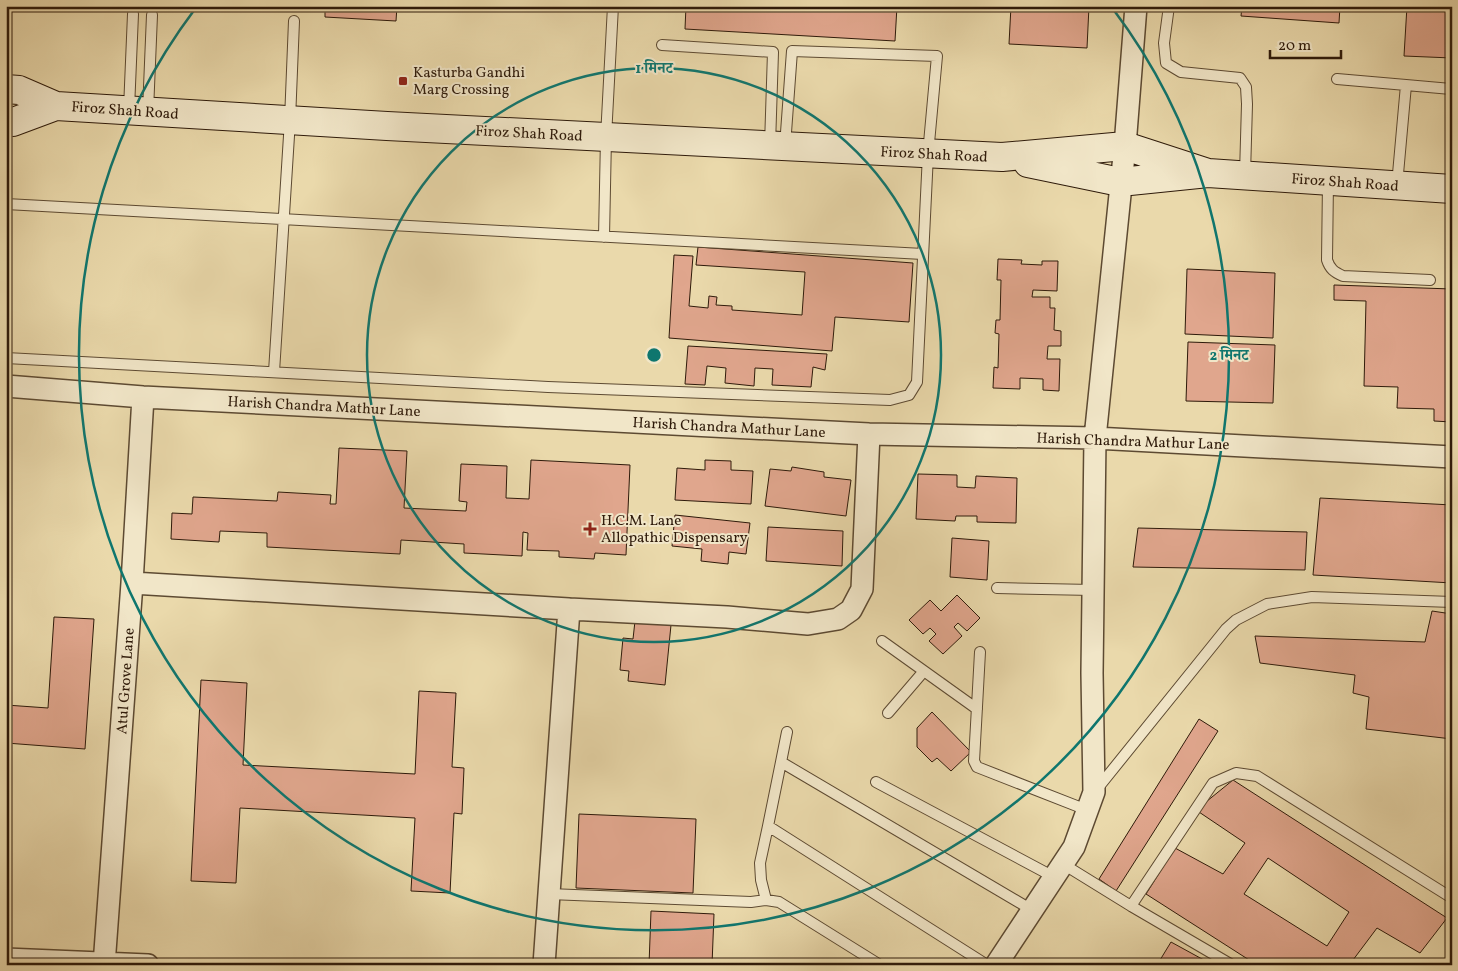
<svg xmlns="http://www.w3.org/2000/svg" width="1458" height="971" font-family="Vollkorn,'Noto Serif Devanagari',serif">
  <style>
    .building { fill: #e0a68d; stroke: #2e1a0a; fill-rule: evenodd }
    .lines { fill: none; stroke-linecap: round; stroke-linejoin: round }
    .lane-casing { stroke: #5d4a32; stroke-width: 12 }
    .street-casing { stroke: #5d4a32; stroke-width: 24 }
    .secondary-casing { stroke: #2e1a0a; stroke-width: 30 }
    .lane { stroke: #f1e6c8; stroke-width: 10 }
    .street { stroke: #f1e6c8; stroke-width: 21 }
    .secondary { stroke: #f1e6c8; stroke-width: 28 }
    .ring { fill: none; stroke: #0f766e; stroke-width: 2.5 }
    .poi-dot { fill: #8f2418; stroke: #f1e6c8; stroke-width: 2 }
    .labels { text-anchor: middle; stroke-width: 4; stroke-linejoin: round; paint-order: stroke }
    .poi-label { font-size: 15px; fill: #2e1a0a; stroke: #f1e6c8; text-anchor: start }
    .street-label { font-size: 15px; fill: #2e1a0a; stroke: #f1e6c8 }
    .centre { fill: #0f766e; stroke: #f1e6c8; stroke-width: 2.5 }
    .ring-label { font-size: 15px; text-anchor: middle; font-weight: bold; fill: #0f766e; stroke: #f1e6c8; stroke-width: 4; stroke-linejoin: round; paint-order: stroke }
  </style>
  <rect width="100%" height="100%" fill="#ead9ab"/>
  <filter id="stains"><feTurbulence type="fractalNoise" baseFrequency=".004" numOctaves="4"/><feColorMatrix values="0 0 0 0 .2 0 0 0 0 .09 0 0 0 0 .02 0 0 0 .5 -.17"/></filter>
  <radialGradient id="worn" r=".72"><stop offset=".6" stop-color="#630" stop-opacity="0"/><stop offset="1" stop-color="#630" stop-opacity=".3"/></radialGradient>
  <path class="building" d="M188,6H250V10Z
    M325,6H397L396,21L325,17Z
    M686,6H897L895,41L685,29Z
    M1011,6H1089L1087,48L1009,44Z
    M1242,6H1340L1339,23L1241,16Z
    M1407,6H1452V58L1404,56Z
    M698,247L913,263L909,322L835,317L832,351L669,338L674,255L693,256L689,306L708,308L709,296L717,297L716,305L732,306V310L802,315L805,272L696,265Z
    M998,259L1022,260L1021,264L1042,265V261H1058L1057,291L1033,290L1032,297H1050V308H1055L1054,330L1061,331V346H1048L1047,359H1060L1059,391L1043,390V379L1020,378V389L993,388L994,367L998,368L999,334L995,333L996,320H1000L1001,280H997Z
    M1187,269L1275,273L1273,338L1185,334Z
    M1334,285L1452,289V422L1434,421V409L1397,408L1398,387L1364,386L1366,301L1334,300Z
    M1188,342L1275,345L1273,403L1186,401Z
    M688,346L827,354L825,370L813,367L811,387L772,385L773,369L755,368L754,386L725,383L726,368L707,366L705,385L685,384Z
    M339,448L407,451L404,508L466,511L467,502L459,501L461,464L507,466L506,498L529,499L531,460L630,465L626,555L595,553L594,559L559,557V551L527,550L528,533L523,532L522,556L464,553V544L401,540L400,554L267,547V533L220,531L219,542L171,539L172,513L192,514L193,497L277,501L278,492L331,495L330,504H336Z
    M705,460L731,461V470L753,471L751,504L675,500L677,468L705,470Z
    M792,467L824,472V477L851,480L846,516L765,506L770,469L791,471Z
    M918,474L957,475V487L975,488L976,476L1017,478L1016,523L977,522V516H956L955,521L916,519Z
    M1320,498L1452,505V583L1313,575Z
    M675,515L750,523L746,554L729,552L728,564L701,561L702,549L672,546Z
    M768,527L843,531L842,566L766,561Z
    M1138,528L1307,532L1305,570L1133,567Z
    M952,538L989,541L987,580L950,577Z
    M957,595L980,618L967,631L958,623L954,627L962,636L943,654L929,641L936,634L930,628L923,634L909,620L930,600L941,611Z
    M1432,611L1452,614V739L1366,729L1369,697L1353,693L1355,675L1260,663L1255,636L1425,642Z
    M54,617L94,619L85,749L6,743V705L48,708Z
    M635,621L671,625L665,685L628,681L629,671L620,670L623,638L633,639Z
    M201,680L247,683L243,765L415,774L419,691L456,693L452,767L464,768L462,814L454,813L450,893L411,891L415,818L240,808L236,883L191,881Z
    M932,712L971,752L951,771L937,758L932,762L917,747V728Z
    M1199,719L1218,731L1116,891L1099,879Z
    M1233,780L1447,918L1420,953L1377,928L1350,964L1351,965H1257L1146,894L1175,848L1223,874L1245,843L1196,810ZM1268,858L1349,912L1327,946L1244,894Z
    M579,814L696,819L693,893L576,888Z
    M651,911L714,914L712,965H649Z
    M1171,942L1213,965H1157Z"/>
  <g class="lines">
    <defs>
      <path id="lane" d="M1169,6L1164,43L1166,63L1181,72L1240,78L1246,87L1247,104L1245,174
        M662,45L773,52L770,145
        M1337,79L1406,85L1397,185
        M1406,85L1451,89
        M129,109L133,14
        M148,111L152,15
        M1328,182L1327,260C1330,269 1334,272 1343,276L1430,280
        M6,204L923,254
        M604,237L606,137L613,6
        M6,358L548,387L890,400L909,395L917,382L928,154L937,56L792,51L785,146
        M274,372L290,120L294,21
        M997,588L1093,590
        M882,641L977,709
        M980,652L974,761L977,767L1087,810
        M888,713L924,671
        M787,732L781,762L1032,910
        M876,782L1054,877
        M1097,789L1226,629L1236,620L1267,604L1312,597L1452,602
        M768,826L781,762
        M1063,864L1131,906L1232,965
        M549,894L751,902L766,900
        M1131,906L1213,783L1236,773L1257,776L1452,898
        M880,965L779,902L766,900L761,880L760,863L768,826L987,965"/>
      <path id="street" d="M6,386L143,397L869,434L1095,438L1452,457
        M132,583L569,609
        M6,959L148,965
        M104,965L132,583L143,397
        M544,965L569,609L727,617L808,624L838,619L851,610L862,589L869,434
        M996,965L1074,847L1094,792L1092,673L1095,438L1125,146L1136,6"/>
      <path id="secondary" d="M6,89L19,90L56,106L387,126L1002,157L1125,146L1208,173
        M6,121L13,122L56,106
        M1028,163L1120,182L1208,173L1452,189"/>
    </defs>
    <use href="#lane" class="lane-casing"/>
    <use href="#street" class="street-casing"/>
    <use href="#secondary" class="secondary-casing"/>
    <use href="#lane" class="lane"/>
    <use href="#street" class="street"/>
    <use href="#secondary" class="secondary"/>
  </g>
  <g class="ring">
    <circle cx="654" cy="355" r="287"/>
    <path d="M1113 9A575 575 0 1 1 195 9"/>
  </g>
  <g class="poi-dot">
    <rect x="398" y="76" width="10" height="10" rx="2.5"/>
    <path d="M587.5 521.5h5v5h5v5h-5v5h-5v-5h-5v-5h5z"/>
  </g>
  <g class="labels">
    <g class="poi-label">
      <text x="413" y="77">Kasturba Gandhi<tspan x="413" dy="17">Marg Crossing</tspan></text>
      <text x="601" y="525">H.C.M. Lane<tspan x="601" dy="17">Allopathic Dispensary</tspan></text>
    </g>
    <g class="street-label">
      <text transform="translate(125 110) rotate(4)" y="5">Firoz Shah Road</text>
      <text transform="translate(529 133) rotate(3)" y="5">Firoz Shah Road</text>
      <text transform="translate(934 154) rotate(3)" y="5">Firoz Shah Road</text>
      <text transform="translate(1345 182) rotate(4)" y="5">Firoz Shah Road</text>
      <text transform="translate(324 406) rotate(3)" y="5">Harish Chandra Mathur Lane</text>
      <text transform="translate(729 427) rotate(3)" y="5">Harish Chandra Mathur Lane</text>
      <text transform="translate(1133 441) rotate(2)" y="5">Harish Chandra Mathur Lane</text>
      <text transform="translate(125 681) rotate(-86)" y="5">Atul Grove Lane</text>
    </g>
  </g>
  <circle cx="654" cy="355" r="8" class="centre"/>
  <g class="ring-label">
    <text x="654" y="73">1 मिनट</text>
    <text x="1229" y="360">2 मिनट</text>
  </g>
  <rect width="1458" height="971" fill="none" stroke="#ead9ab" stroke-width="25"/>
  <rect x="8" y="8" width="1443" height="956" fill="none" stroke="#2e1a0a" stroke-width="2.5"/>
  <rect x="12" y="12" width="1433" height="946" fill="none" stroke="#2e1a0a"/>
  <path d="M1270 50v8h71v-8" fill="none" stroke="#2e1a0a" stroke-width="2.5"/>
  <text x="1278" y="50" font-size="15" fill="#2e1a0a" stroke="#f1e6c8" stroke-width="4" paint-order="stroke">20 m</text>
  <rect width="100%" height="100%" filter="url(#stains)"/>
  <rect width="100%" height="100%" fill="url(#worn)"/>
</svg>
